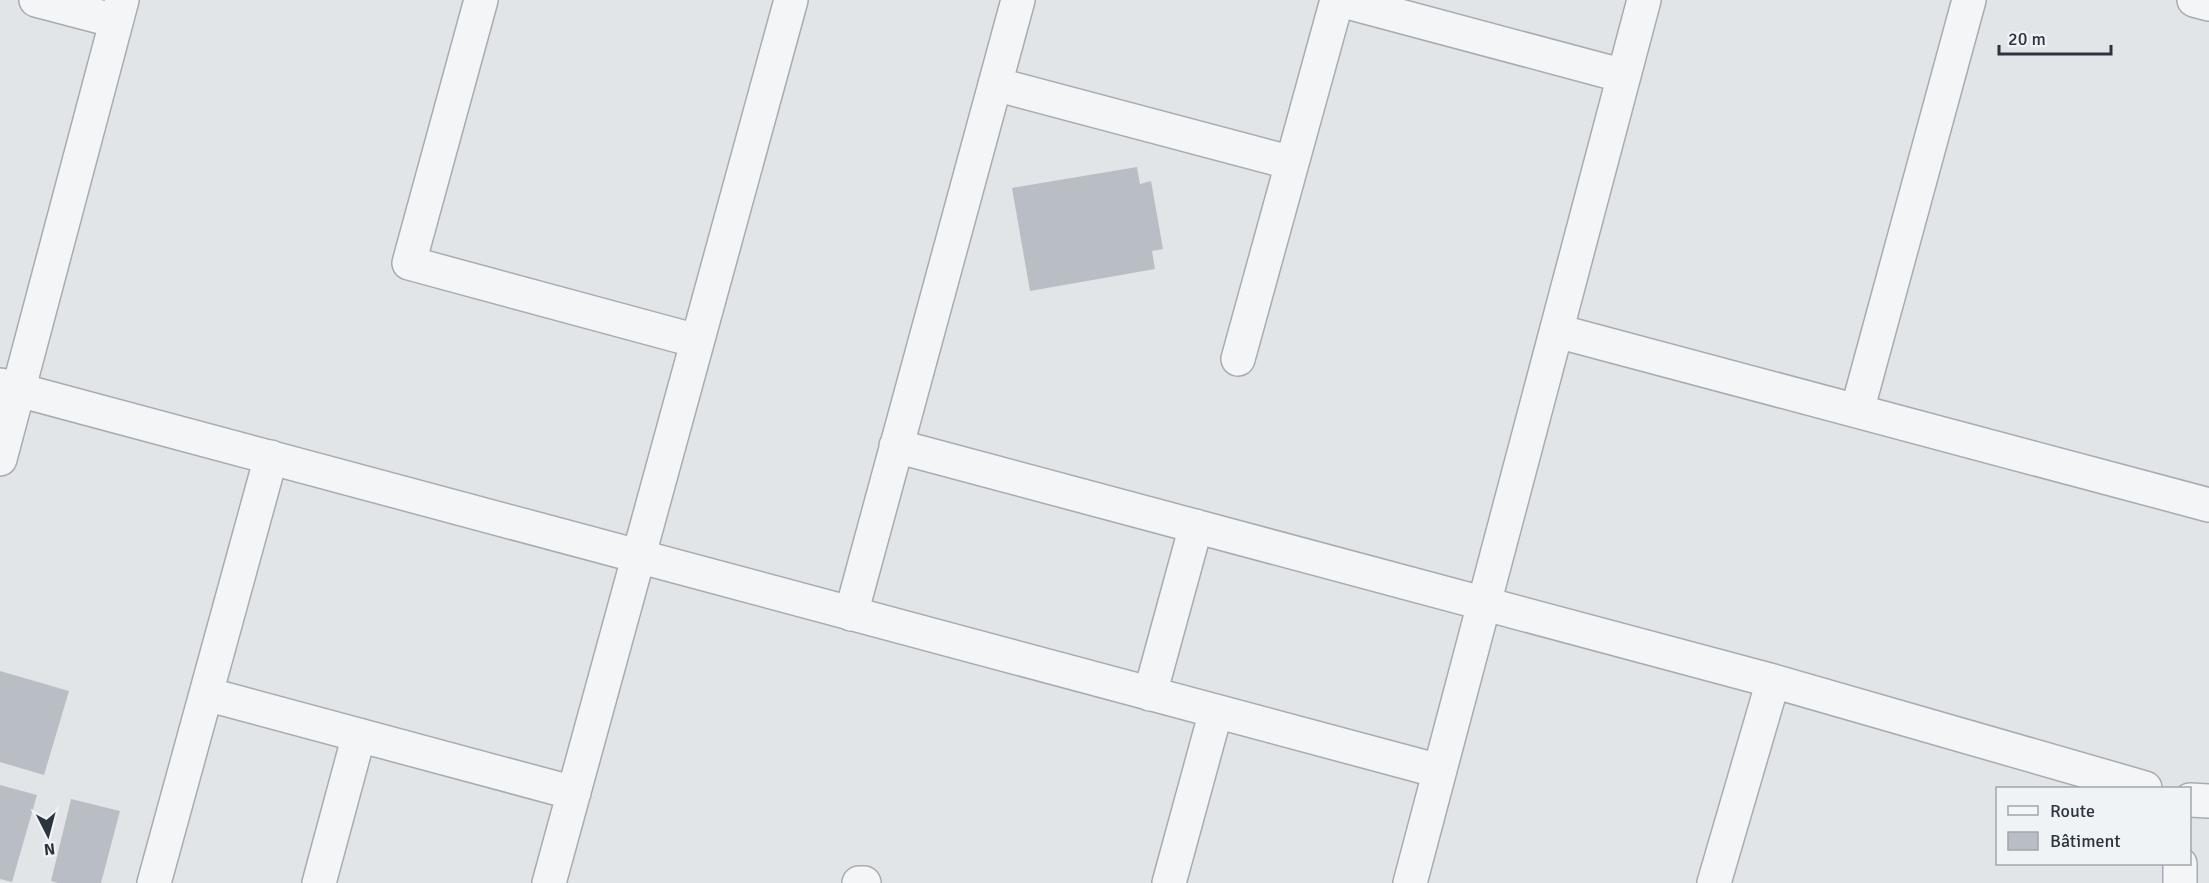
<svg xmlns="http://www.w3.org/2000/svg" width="2209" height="883" font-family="Signika,sans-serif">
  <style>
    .building { fill: #b9bec5 }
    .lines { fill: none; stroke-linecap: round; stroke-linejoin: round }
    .minor-casing { stroke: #a7acb2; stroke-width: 36 }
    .tertiary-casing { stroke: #a7acb2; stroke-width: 36 }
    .minor { stroke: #f3f5f7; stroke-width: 33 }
    .tertiary { stroke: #f3f5f7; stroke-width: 33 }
  </style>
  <rect width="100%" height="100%" fill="#e1e5e8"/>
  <path class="building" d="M1137,167L1140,184L1151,181L1163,249L1152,251L1155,269L1030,291L1012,188Z
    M0,671L69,691L44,775L0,762Z
    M0,785L37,795L12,882L0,879Z
    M71,799L120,811L101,883H58L51,881Z"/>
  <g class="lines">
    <defs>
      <path id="minor" d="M36,0L116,21
        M481,0L409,263L697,341
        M1340,0L1624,76
        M995,84L1292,163
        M1557,331L2209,505
        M1238,359L1337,0
        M0,385L1439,771
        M1857,411L1969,0
        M896,446L1773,681L2145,788
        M0,459L122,0
        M851,614L1018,0
        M206,694L574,793
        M1150,694L1196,526
        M2190,800L2209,801
        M154,883L271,457
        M319,883L359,735
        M549,883L791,0
        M859,883H864
        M1169,883L1216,711
        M1410,883L1644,0
        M1714,883L1773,681
        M2180,883V864"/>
      <path id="tertiary" d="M2194,0L2209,4"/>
    </defs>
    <use href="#minor" class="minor-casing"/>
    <use href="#tertiary" class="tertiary-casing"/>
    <use href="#minor" class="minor"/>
    <use href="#tertiary" class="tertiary"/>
  </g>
  <rect x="1996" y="787" width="195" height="78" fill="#f0f3f6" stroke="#a1a7ad" stroke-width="1.5"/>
  <rect x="2008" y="806" width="30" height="9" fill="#f3f5f7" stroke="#a1a7ad" stroke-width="1.5"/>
  <text x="2050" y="817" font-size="18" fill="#2b343f">Route</text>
  <rect x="2008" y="832" width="30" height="18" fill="#b9bec5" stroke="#a1a7ad" stroke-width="1.5"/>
  <text x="2050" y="847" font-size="18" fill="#2b343f">Bâtiment</text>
  <g transform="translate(48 835) rotate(174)" stroke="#f0f3f6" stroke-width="4.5" paint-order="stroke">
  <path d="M0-4.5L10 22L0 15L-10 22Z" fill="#2b343f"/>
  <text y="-9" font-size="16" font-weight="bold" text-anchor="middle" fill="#2b343f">N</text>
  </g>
  <path d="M1999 45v9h112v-9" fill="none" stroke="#2b343f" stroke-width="3"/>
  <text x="2008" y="45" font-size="18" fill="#2b343f" stroke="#f0f3f6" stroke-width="4.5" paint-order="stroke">20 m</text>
</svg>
